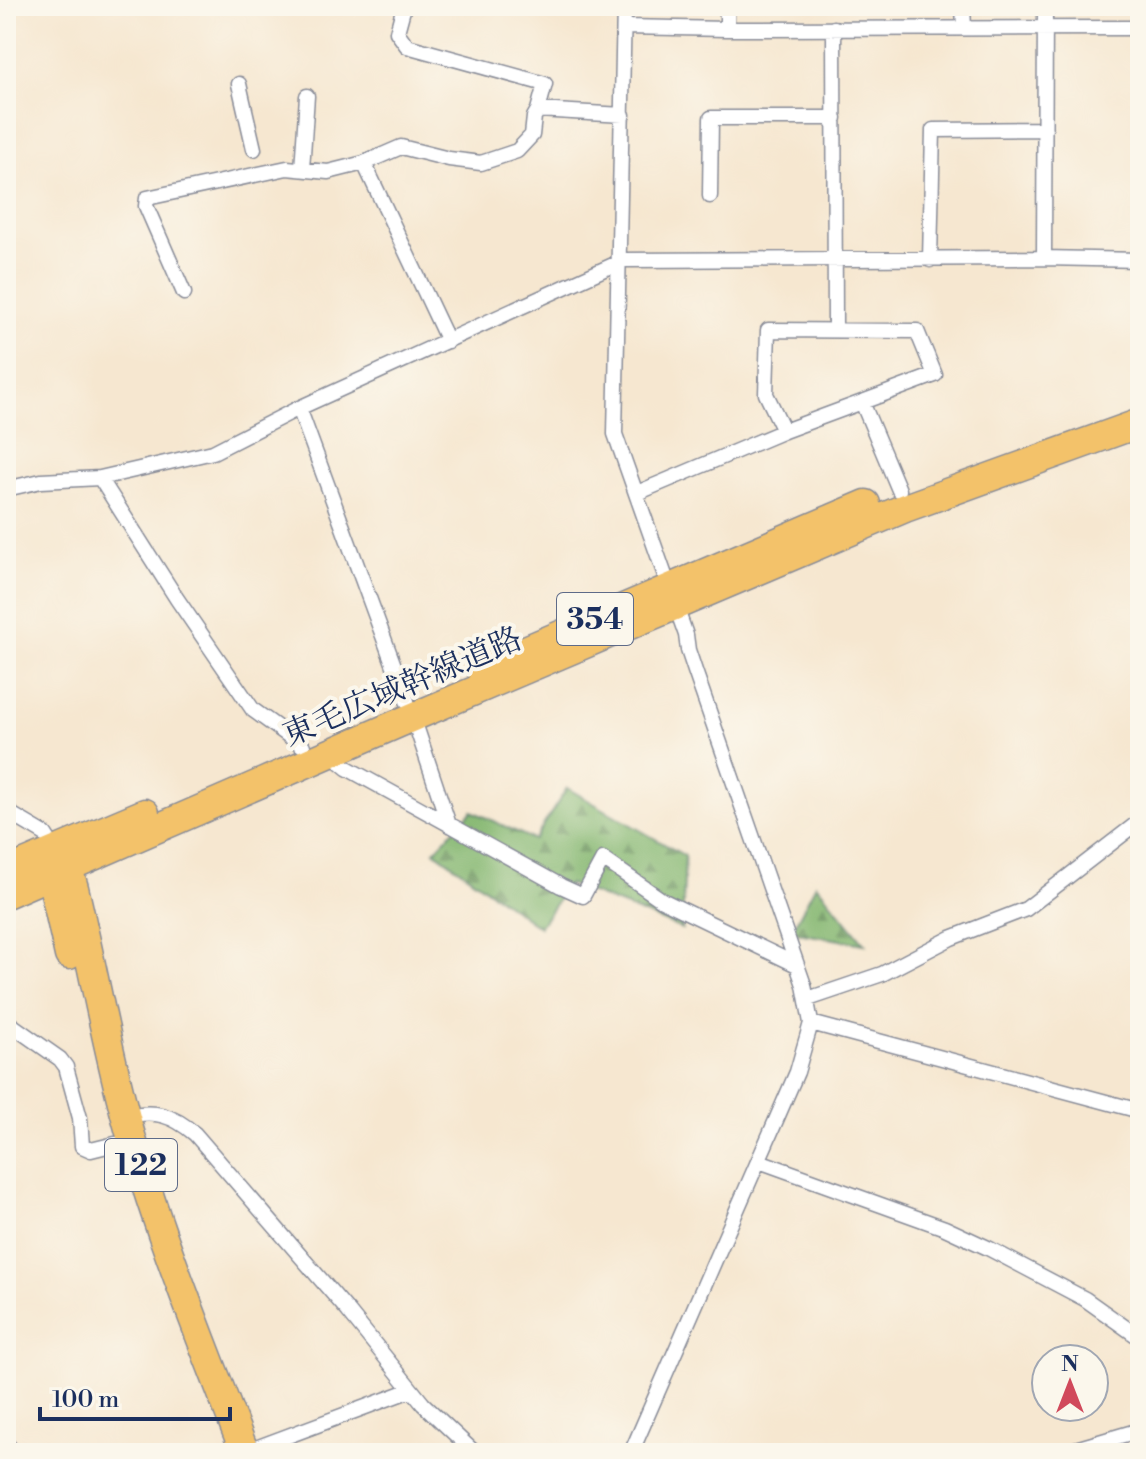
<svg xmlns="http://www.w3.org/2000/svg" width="1146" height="1459" font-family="'Libre Bodoni','Noto Serif JP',serif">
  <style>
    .forest { fill: url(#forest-firs); stroke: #507468; stroke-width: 2 }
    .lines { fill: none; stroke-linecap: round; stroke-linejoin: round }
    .street-casing { stroke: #888b97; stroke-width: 17 }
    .highway-casing { stroke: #888b97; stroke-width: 31 }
    .street { stroke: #fff; stroke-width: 14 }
    .highway { stroke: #f3c26a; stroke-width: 28 }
    .labels { text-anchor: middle; stroke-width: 8; stroke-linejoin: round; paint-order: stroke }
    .shield { fill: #fbf7ec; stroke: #5e6b89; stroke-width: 2 }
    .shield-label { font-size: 30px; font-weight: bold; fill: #1b2f5e }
    .street-label { font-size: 32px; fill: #1b2f5e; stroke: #fbf7ec }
  </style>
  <defs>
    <pattern id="forest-firs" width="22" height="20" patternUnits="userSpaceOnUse" patternTransform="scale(2)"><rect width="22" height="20" fill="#86b872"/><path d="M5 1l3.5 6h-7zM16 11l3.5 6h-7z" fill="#6d9661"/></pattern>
  </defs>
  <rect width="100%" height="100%" fill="#fbf7ec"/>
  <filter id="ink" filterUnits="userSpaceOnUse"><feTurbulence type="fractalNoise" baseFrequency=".0125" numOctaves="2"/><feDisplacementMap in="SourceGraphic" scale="16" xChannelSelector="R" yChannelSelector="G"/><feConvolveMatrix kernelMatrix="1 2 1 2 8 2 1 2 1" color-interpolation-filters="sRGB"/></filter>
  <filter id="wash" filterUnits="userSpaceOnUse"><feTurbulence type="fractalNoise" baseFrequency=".006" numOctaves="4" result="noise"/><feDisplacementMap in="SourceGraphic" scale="32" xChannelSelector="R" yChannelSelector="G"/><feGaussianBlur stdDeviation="1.8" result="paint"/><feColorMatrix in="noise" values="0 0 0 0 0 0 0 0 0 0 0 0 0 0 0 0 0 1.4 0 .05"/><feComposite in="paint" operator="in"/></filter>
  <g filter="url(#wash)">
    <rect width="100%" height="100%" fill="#f6e7d0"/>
    <path class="forest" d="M567,788L685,856L682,929L569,884L539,927L434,851L472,811L534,840Z
      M816,884L865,944L791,932Z"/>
  </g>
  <g filter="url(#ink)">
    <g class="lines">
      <defs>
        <path id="street" d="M404,6L397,32L407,46L545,84L538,110L623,115
          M624,6L615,434L686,635L688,650L695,671L804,985L811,1023L797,1072L631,1453
          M963,6L964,28
          M625,27L727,29L1140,28
          M834,28L835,330
          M727,29V6
          M239,84L254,149
          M364,163L448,341
          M302,169L307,96
          M710,196L711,118H835
          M1044,258L1045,6
          M930,260L933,130L1045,129
          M184,293L146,206L147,198L287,168L328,172L364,163L401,147L449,159L481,163L517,151L532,135L534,117L538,110
          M862,402L899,490
          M299,408L407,701
          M100,478L177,599L253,710L303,746
          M6,489L41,481L100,478L213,452L299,408L624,260L1044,258L1140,260
          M637,493L784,431L935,375L917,331L768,330L766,394L784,431
          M413,717L449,825
          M329,753L347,768L561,886L583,896L603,859L662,900L797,965
          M6,811L45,834L56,851
          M808,999L882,974L951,938L1026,909L1140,821
          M6,1021L60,1059L66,1067L80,1118L82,1146L91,1150L115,1144
          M811,1023L1140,1111
          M126,1117C154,1109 173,1115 195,1134L348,1311L423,1404L475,1453
          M759,1161L945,1228L988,1248L1085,1299L1140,1338
          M6,1443L14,1453
          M245,1452L411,1390
          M1062,1453L1140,1430"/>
        <path id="highway" d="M481,669L866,504
          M59,855L68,868L74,888C92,963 105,1039 125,1114C156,1230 202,1341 245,1453
          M54,859L51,875L69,955
          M6,872L145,813
          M6,894L413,717L905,508L1140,423"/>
      </defs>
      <use href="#street" class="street-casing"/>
      <use href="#highway" class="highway-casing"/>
      <use href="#street" class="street"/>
      <use href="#highway" class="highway"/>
    </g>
  </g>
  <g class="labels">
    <g class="shield">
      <rect x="557" y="593" width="76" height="52" rx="6"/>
      <rect x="105" y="1139" width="72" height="52" rx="6"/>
    </g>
    <g class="shield-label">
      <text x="595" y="629">354</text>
      <text x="141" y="1175">122</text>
    </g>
    <g class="street-label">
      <text transform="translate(402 686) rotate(-23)" y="11">東毛広域幹線道路</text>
    </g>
  </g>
  <rect width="1146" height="1459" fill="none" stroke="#fbf7ec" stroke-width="32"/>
  <g transform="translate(1070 1383)"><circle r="38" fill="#fbf7ec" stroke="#a1a7b3" stroke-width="2"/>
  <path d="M0-6L14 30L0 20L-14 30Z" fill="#d1495b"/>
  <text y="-12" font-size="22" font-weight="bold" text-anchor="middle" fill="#1b2f5e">N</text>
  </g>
  <path d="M40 1407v12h190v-12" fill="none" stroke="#1b2f5e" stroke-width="4"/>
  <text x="52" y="1407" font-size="24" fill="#1b2f5e" stroke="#fbf7ec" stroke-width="6" paint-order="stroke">100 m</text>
</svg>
